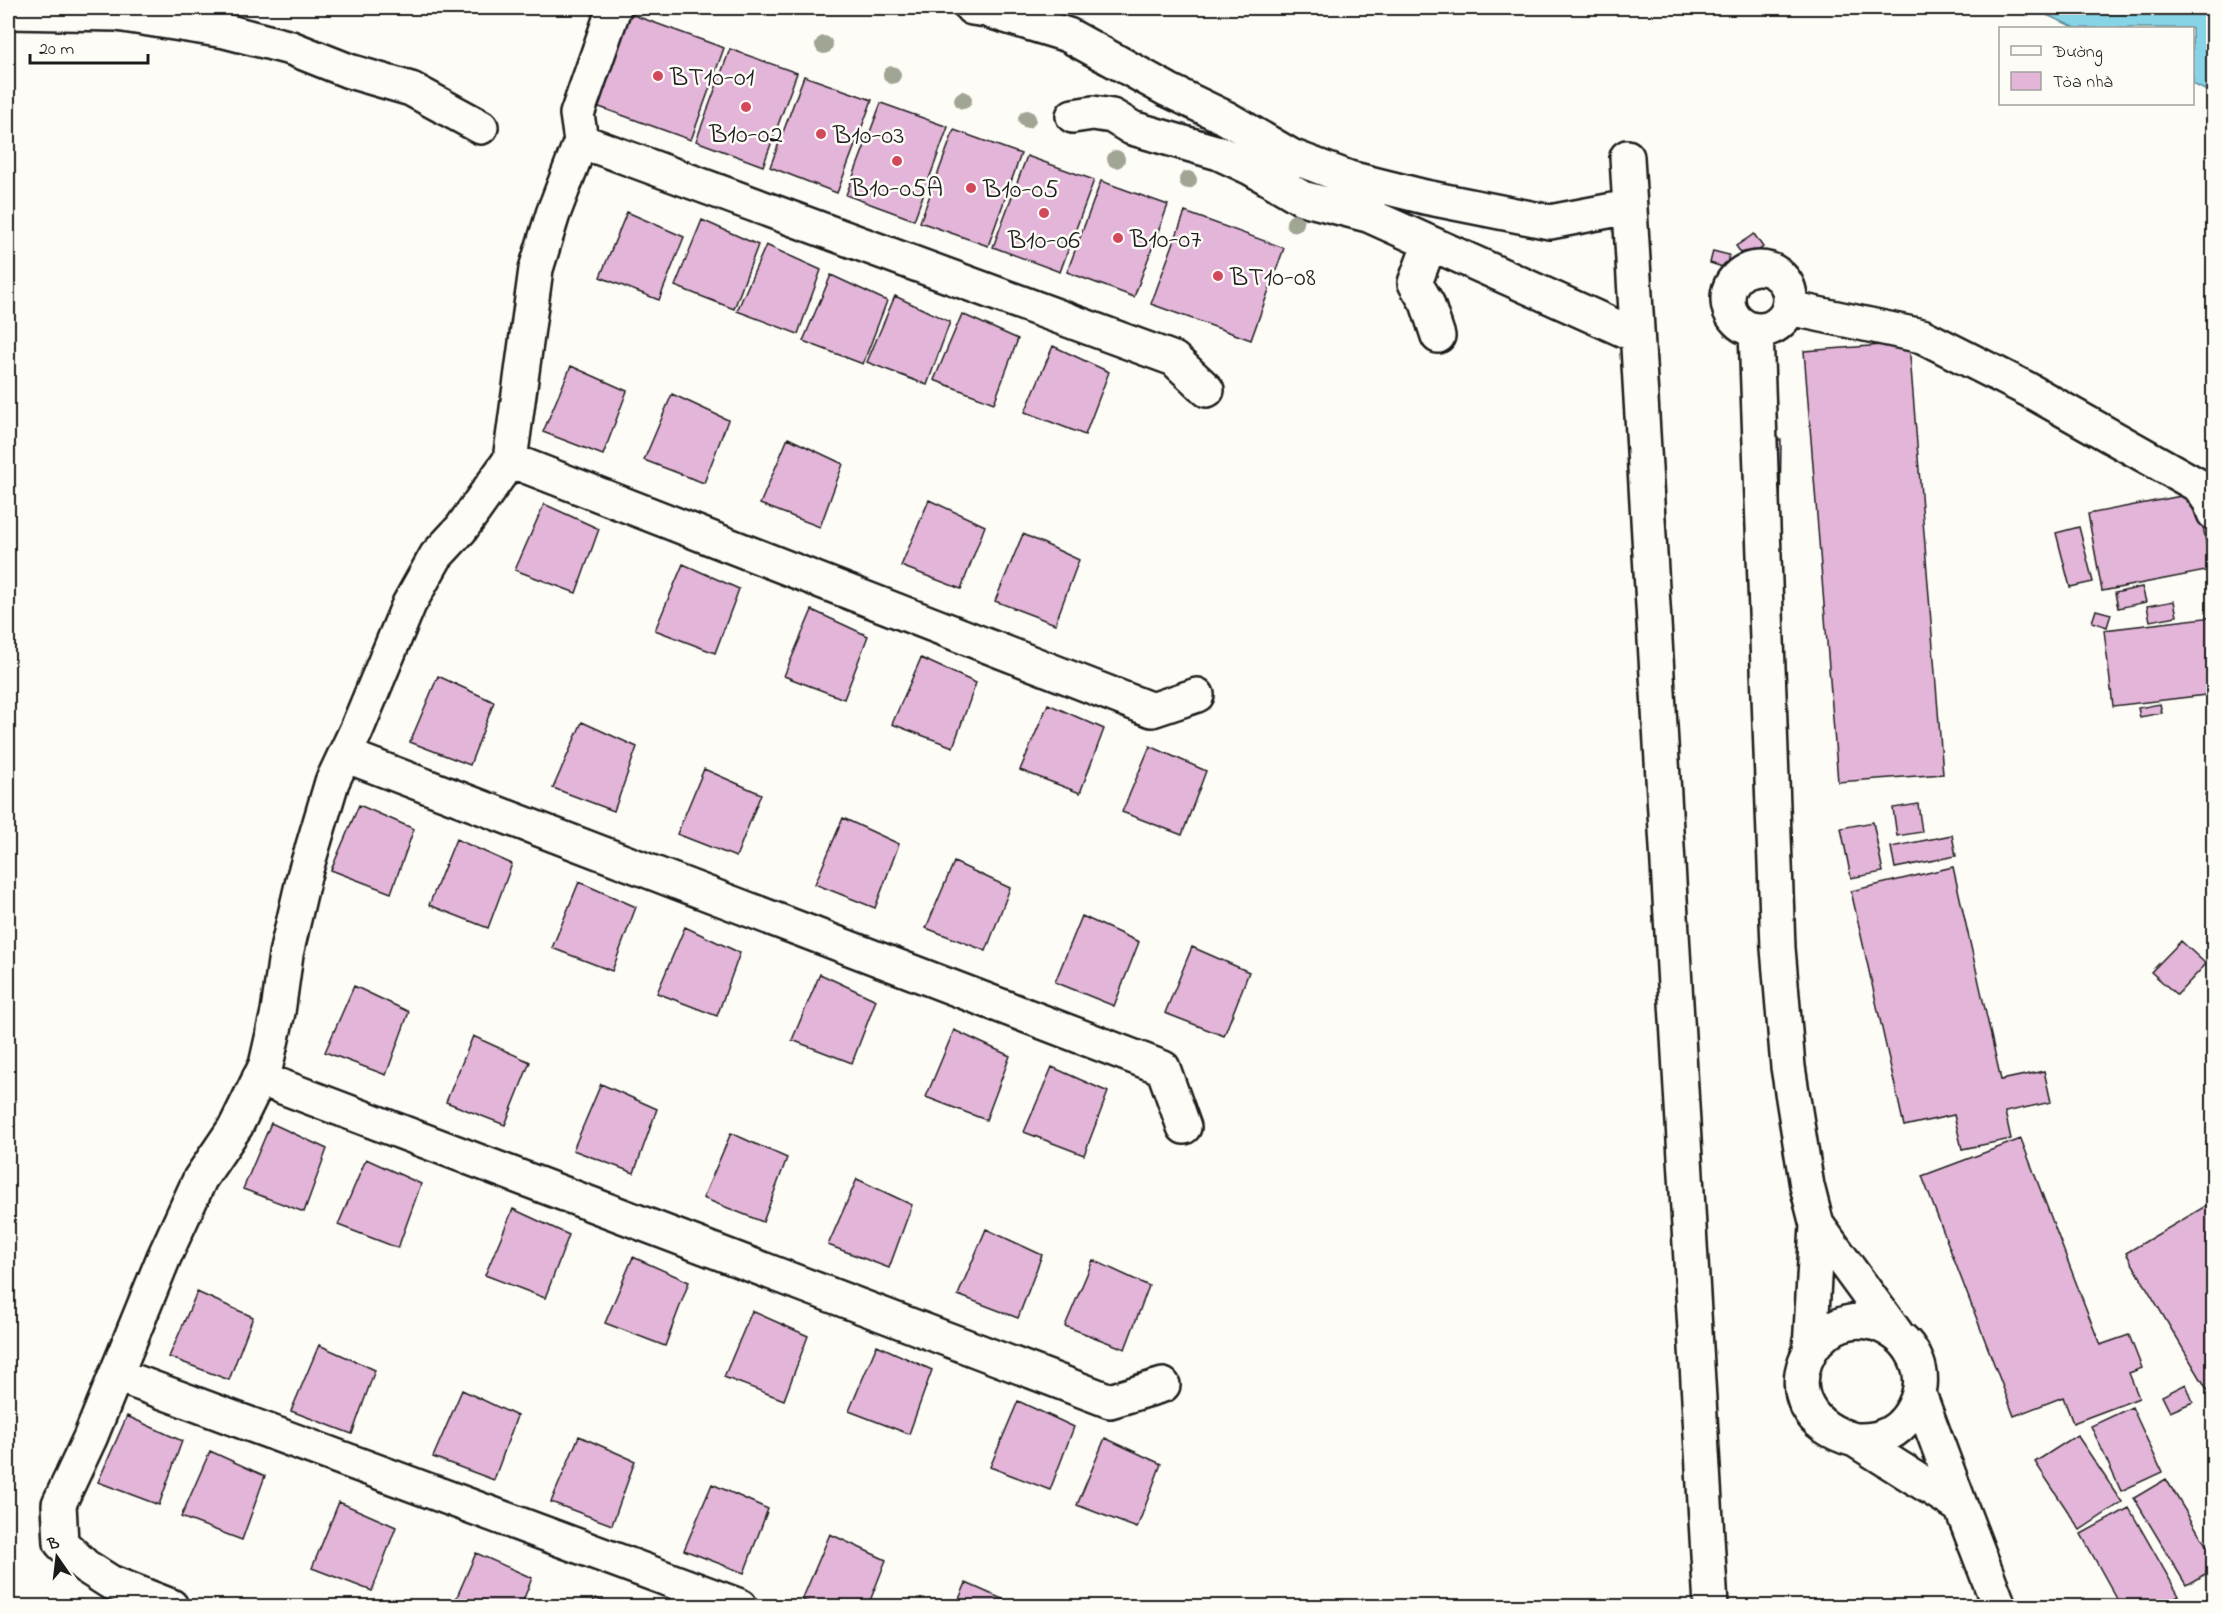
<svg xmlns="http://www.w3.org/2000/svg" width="2221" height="1614" font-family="'Indie Flower',sans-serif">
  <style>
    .water { fill: #88d4e7; stroke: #5d8a96; stroke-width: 1.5 }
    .building { fill: #e3b5d9; stroke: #1c1c1c; stroke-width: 1.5 }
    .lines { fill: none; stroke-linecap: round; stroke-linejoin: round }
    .minor-casing { stroke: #1c1c1c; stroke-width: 38 }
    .minor { stroke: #fdfcf7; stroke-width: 33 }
    .tree { fill: #a1a594 }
    .poi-dot { fill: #d1495b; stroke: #fdfcf7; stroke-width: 2 }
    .labels { text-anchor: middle; stroke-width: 5; stroke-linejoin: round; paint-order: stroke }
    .poi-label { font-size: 27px; fill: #1c1c1c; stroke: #fdfcf7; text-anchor: start }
  </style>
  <rect width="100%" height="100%" fill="#fdfcf7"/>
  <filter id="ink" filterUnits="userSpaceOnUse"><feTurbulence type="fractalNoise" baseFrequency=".0167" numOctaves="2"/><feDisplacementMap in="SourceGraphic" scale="12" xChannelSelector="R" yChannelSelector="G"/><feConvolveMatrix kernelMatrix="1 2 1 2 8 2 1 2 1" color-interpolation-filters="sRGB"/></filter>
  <g filter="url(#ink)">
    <path class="water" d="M2031,8H2213V94L2193,84L2192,28H2076Z"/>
    <path class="building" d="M625,12L724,48L691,140L591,104Z
      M730,49L797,73L763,166L696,141Z
      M804,76L872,100L837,193L770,167Z
      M881,103L948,127L914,220L846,195Z
      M954,130L1021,154L988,246L920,222Z
      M1027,156L1094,180L1060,272L993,247Z
      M1101,181L1168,205L1134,297L1067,272Z
      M627,212L684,237L659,300L600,277Z
      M1185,212L1284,248L1251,340L1151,304Z
      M702,220L758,245L734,309L675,286Z
      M1754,234L1763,247L1746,260L1736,246Z
      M766,245L821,270L798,334L737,311Z
      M1713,251L1729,255L1726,268L1710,263Z
      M831,275L887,301L863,364L803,341Z
      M895,296L950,322L927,385L867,362Z
      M962,314L1018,339L994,403L934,380Z
      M1909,343L1943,774L1838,782L1804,351Z
      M1053,346L1109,372L1085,435L1025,412Z
      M571,366L627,391L603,455L543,432Z
      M672,394L728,420L704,483L644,460Z
      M788,438L843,464L820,527L760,504Z
      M1765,440H1781L1780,511H1764Z
      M2197,493L2211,570L2102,591L2088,514Z
      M929,500L985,526L961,589L901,566Z
      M544,504L599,529L576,593L515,570Z
      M2079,527L2093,582L2070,587L2056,533Z
      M1023,534L1079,560L1055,624L995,601Z
      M683,564L739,589L715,653L655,630Z
      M2142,587L2146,602L2118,608L2115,593Z
      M2174,601L2177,616L2150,621L2147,606Z
      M812,610L868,636L844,699L784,676Z
      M2096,610L2111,614L2107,627L2092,622Z
      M2213,617L2214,694L2113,706L2104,630Z
      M921,658L976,683L953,747L892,724Z
      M438,676L494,702L470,765L410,742Z
      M1048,704L1104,729L1080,793L1020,770Z
      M2160,704L2162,713L2140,717L2138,708Z
      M582,722L637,747L614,811L553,788Z
      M1150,746L1206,771L1182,835L1122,812Z
      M704,769L761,794L736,857L677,834Z
      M2214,770V798L2205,795Z
      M1918,804L1922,832L1897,836L1893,808Z
      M359,805L414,829L391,893L331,870Z
      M843,818L899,844L875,908L815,884Z
      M1873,822L1883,872L1851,878L1841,828Z
      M2214,825V842L2208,840Z
      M1952,835L1956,856L1895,868L1891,847Z
      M456,839L512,864L488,928L429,905Z
      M954,862L1010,888L986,951L926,928Z
      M1953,867L2001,1080L2044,1071L2051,1102L2005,1112L2011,1139L1962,1149L1954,1115L1904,1126L1851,891Z
      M579,882L636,907L612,971L552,948Z
      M1082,916L1139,942L1114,1006L1055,982Z
      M685,927L740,953L717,1016L657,993Z
      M2181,941L2206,964L2177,995L2151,972Z
      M1192,947L1249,972L1224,1036L1165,1013Z
      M820,974L876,1000L852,1063L792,1040Z
      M354,986L409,1012L386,1075L325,1052Z
      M954,1030L1010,1056L986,1120L926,1097Z
      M473,1036L530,1062L505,1125L446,1102Z
      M1052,1067L1108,1092L1084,1155L1024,1132Z
      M601,1084L657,1109L634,1173L573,1150Z
      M271,1123L327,1149L304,1212L243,1189Z
      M731,1133L787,1158L763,1222L703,1198Z
      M2021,1139L2100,1345L2129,1335L2142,1368L2129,1373L2139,1398L2073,1423L2063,1397L2014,1416L1922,1176Z
      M366,1159L421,1184L398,1248L338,1225Z
      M857,1179L912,1205L889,1268L828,1245Z
      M2214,1201V1401L2126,1253Z
      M513,1209L569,1235L545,1298L485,1275Z
      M986,1229L1042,1255L1018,1318L958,1295Z
      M633,1257L689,1282L665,1346L605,1323Z
      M1093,1260L1149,1286L1125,1349L1065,1326Z
      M197,1292L253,1317L229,1380L169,1357Z
      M752,1311L808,1336L784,1400L724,1377Z
      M319,1345L375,1370L352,1434L291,1411Z
      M877,1345L932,1370L909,1434L849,1411Z
      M2186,1384L2193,1402L2170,1412L2162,1396Z
      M462,1390L517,1416L494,1480L433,1457Z
      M1018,1401L1074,1427L1050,1490L990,1467Z
      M2132,1407L2162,1472L2121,1491L2091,1426Z
      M127,1416L182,1441L159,1505L98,1482Z
      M2077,1435L2122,1502L2080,1530L2035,1462Z
      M579,1436L635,1461L612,1525L551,1502Z
      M1105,1438L1161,1464L1137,1528L1077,1505Z
      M210,1451L265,1476L242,1540L181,1517Z
      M2166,1479L2214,1558V1569L2186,1585L2134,1498Z
      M712,1484L768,1509L744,1573L684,1550Z
      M339,1502L396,1527L372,1591L312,1568Z
      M2129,1508L2179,1596L2160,1606H2121L2081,1534Z
      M830,1534L886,1560L868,1606H818L802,1600Z
      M476,1553L532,1578L521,1606H453Z
      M966,1583L1018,1606H956Z
      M595,1598L614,1606H591Z"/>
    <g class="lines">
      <defs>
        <path id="minor" d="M972,8L986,10L1068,35L1168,90L1226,118L1291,156L1349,178L1425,197L1550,222L1629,207
          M8,12L117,14L225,31L291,48L349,71L411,89L481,127
          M1073,116L1093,113L1112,116L1132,128L1219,153L1251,168L1302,198L1368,215L1637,336
          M581,141L1174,359L1207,390
          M1627,157L1711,1606
          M1430,243L1415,283L1427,303L1438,336
          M1728 299a31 31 0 1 1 62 0a31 31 0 1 1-62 0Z
          M1789,308L1922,336L2027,389L2199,486L2210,502L2214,513
          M1756,331L1778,948L1788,1067L1807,1186L1817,1225L1810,1349
          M510,460L1152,710L1197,695
          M345,755L1163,1068L1184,1127
          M259,1078L1110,1401L1163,1385
          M1817,1225L1896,1333
          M117,1375L740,1606
          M1919,1394L1961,1507
          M1855,1440C1862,1440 1871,1440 1878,1438C1908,1430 1929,1392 1917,1362C1910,1345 1900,1335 1884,1327C1814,1294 1754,1413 1855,1440L1961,1507L1999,1606
          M171,1606L110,1582L85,1566L61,1543L59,1504L90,1438L164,1257L200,1179L236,1126L266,1065L278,1012L286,954L304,876L332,782L356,731L409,604L436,556L461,529L510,460L536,269L553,214L581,141L577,114L614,8"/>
      </defs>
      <use href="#minor" class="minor-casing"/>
      <use href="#minor" class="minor"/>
    </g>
    <g class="tree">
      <circle cx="824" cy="45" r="9"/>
      <circle cx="892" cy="75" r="9"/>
      <circle cx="963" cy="100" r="9"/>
      <circle cx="1027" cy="119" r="9"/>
      <circle cx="1116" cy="159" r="9"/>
      <circle cx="1188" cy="180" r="9"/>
      <circle cx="1295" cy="223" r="9"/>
    </g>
  </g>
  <g class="poi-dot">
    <circle cx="658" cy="76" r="6"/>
    <circle cx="746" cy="107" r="6"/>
    <circle cx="821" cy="134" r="6"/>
    <circle cx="897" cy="161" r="6"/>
    <circle cx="971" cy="188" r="6"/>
    <circle cx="1044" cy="213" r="6"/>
    <circle cx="1118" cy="238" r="6"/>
    <circle cx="1218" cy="276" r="6"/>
  </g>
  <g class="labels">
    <g class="poi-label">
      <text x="670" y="85">BT10-01</text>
      <text x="746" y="142" text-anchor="middle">B10-02</text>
      <text x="833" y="143">B10-03</text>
      <text x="897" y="196" text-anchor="middle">B10-05A</text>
      <text x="983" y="197">B10-05</text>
      <text x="1130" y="247">B10-07</text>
      <text x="1044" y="248" text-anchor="middle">B10-06</text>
      <text x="1230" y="285">BT10-08</text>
    </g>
  </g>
  <rect width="2221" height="1614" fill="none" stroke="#fdfcf7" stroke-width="30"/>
  <rect x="15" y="15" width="2191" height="1584" fill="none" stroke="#1c1c1c" stroke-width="2" filter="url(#ink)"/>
  <rect x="1999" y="27" width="195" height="78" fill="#fdfcf7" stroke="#a3a29f" stroke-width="1.5"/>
  <rect x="2011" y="46" width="30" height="9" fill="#fdfcf7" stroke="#a3a29f" stroke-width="1.5"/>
  <text x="2053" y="57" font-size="18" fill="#1c1c1c">Đường</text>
  <rect x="2011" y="72" width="30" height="18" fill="#e3b5d9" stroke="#a3a29f" stroke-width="1.5"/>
  <text x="2053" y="87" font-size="18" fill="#1c1c1c">Tòa nhà</text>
  <g transform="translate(57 1557) rotate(346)" stroke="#fdfcf7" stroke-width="4.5" paint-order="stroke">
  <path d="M0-4.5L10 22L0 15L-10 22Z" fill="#1c1c1c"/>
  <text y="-9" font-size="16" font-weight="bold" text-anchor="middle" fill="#1c1c1c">B</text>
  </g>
  <path d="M30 54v9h118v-9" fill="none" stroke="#1c1c1c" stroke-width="3"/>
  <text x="39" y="54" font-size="18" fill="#1c1c1c" stroke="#fdfcf7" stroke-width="4.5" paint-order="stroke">20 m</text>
</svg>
